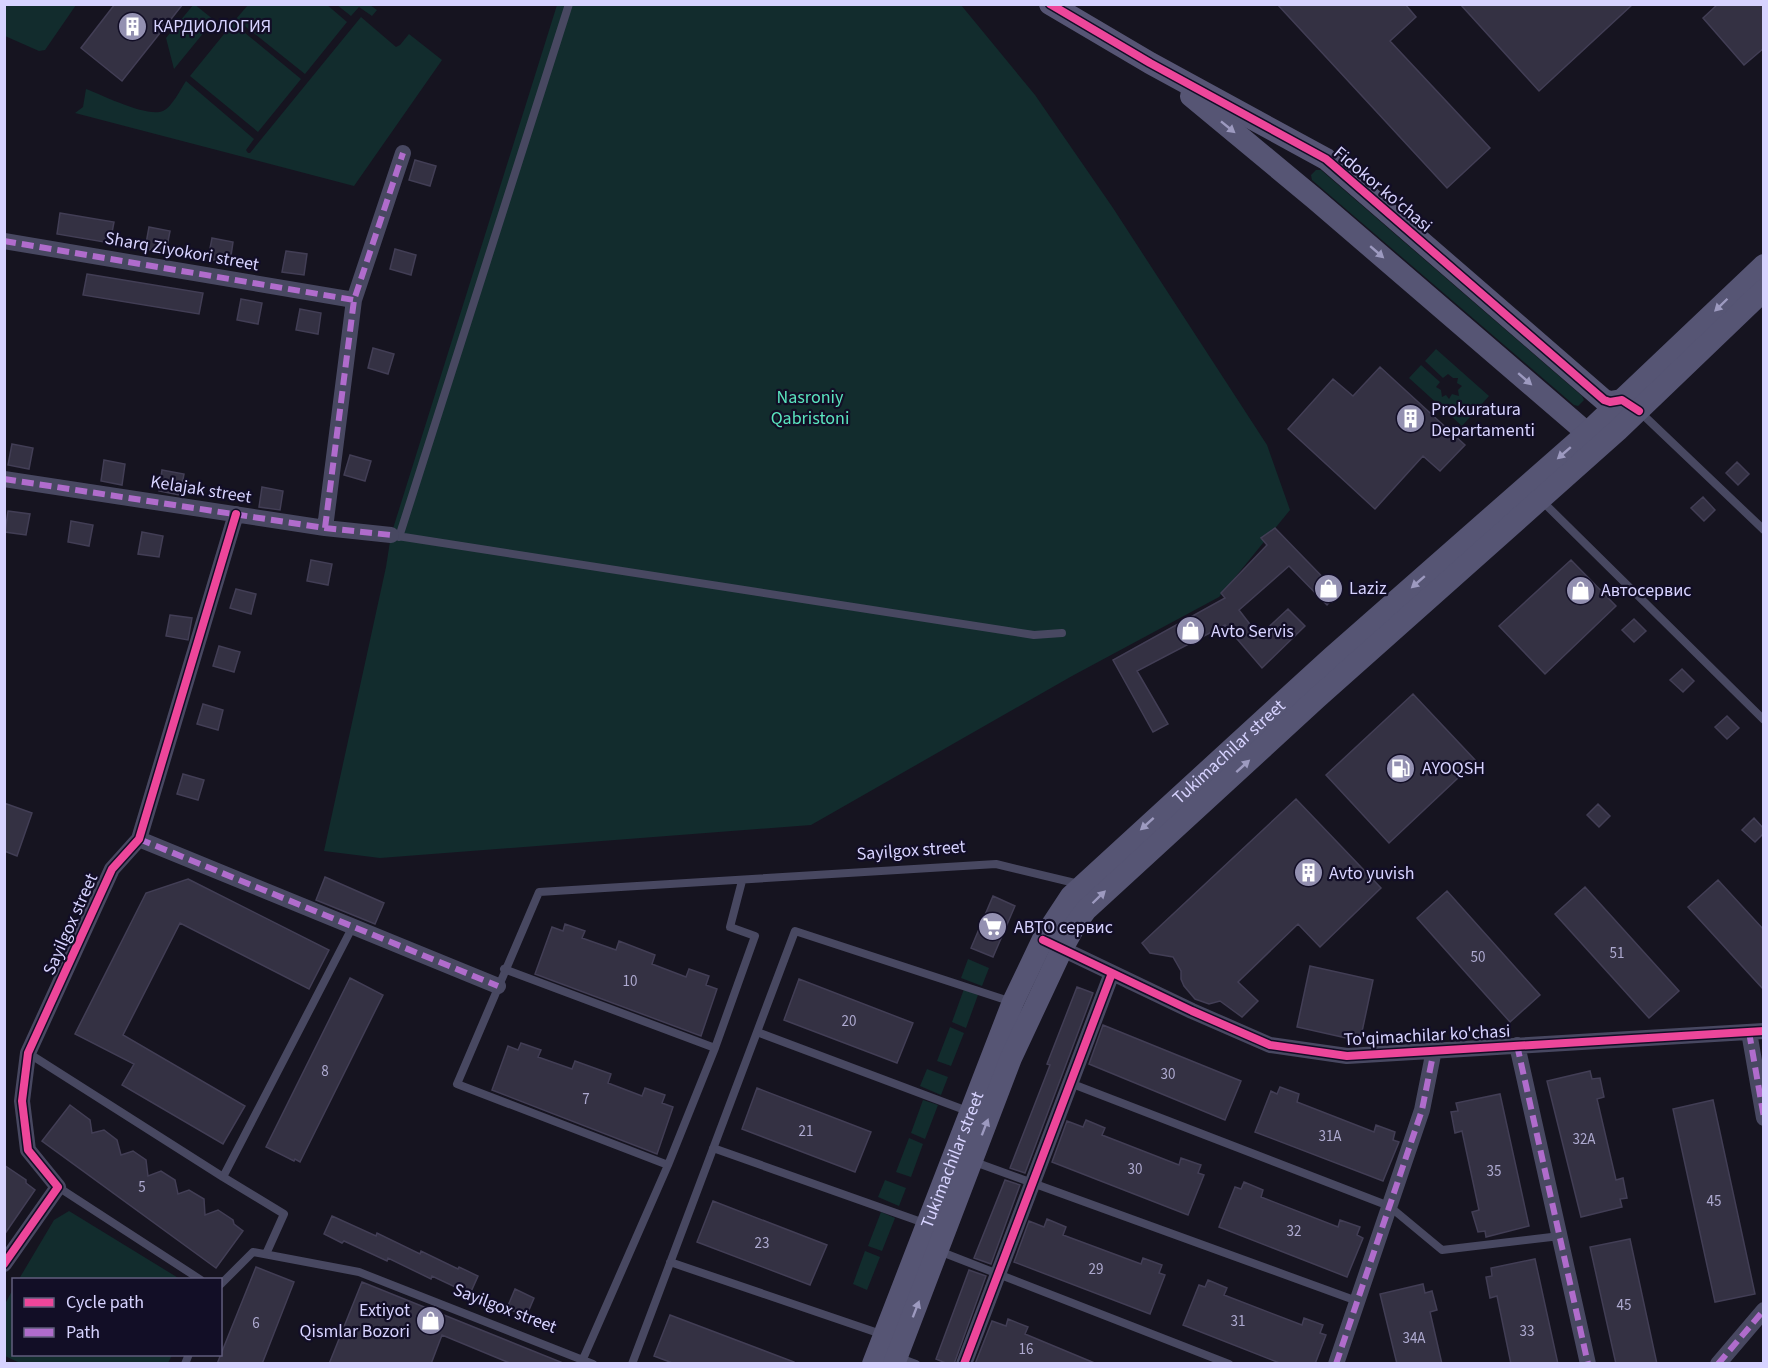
<svg xmlns="http://www.w3.org/2000/svg" width="1768" height="1368" font-family="'Source Sans 3',sans-serif">
  <style>
    .green { fill: #122c2d }
    .building { fill: #343143; stroke: #423e55; stroke-width: 1.5 }
    .lines { fill: none; stroke-linecap: round; stroke-linejoin: round }
    .lane { stroke: #484861; stroke-width: 8 }
    .street { stroke: #484861; stroke-width: 16 }
    .secondary { stroke: #565574; stroke-width: 22 }
    .quiet { stroke: #b06ccc; stroke-width: 6; stroke-dasharray: 12 6; stroke-linecap: butt }
    .cycleway-casing { stroke: #120e26; stroke-width: 11 }
    .cycleway { stroke: #ed469a; stroke-width: 8 }
    .oneway { fill: #9d9ac0 }
    .labels { text-anchor: middle; stroke-width: 4.5; stroke-linejoin: round; paint-order: stroke }
    .number-label { font-size: 15px; fill: #aeaad0 }
    .poi-label { font-size: 18px; fill: #d7d3ff; stroke: #120e26; text-anchor: start }
    .street-label { font-size: 18px; fill: #d7d3ff; stroke: #120e26 }
    .park-label { font-size: 18px; fill: #5ae4be; stroke: #120e26 }
  </style>
  <rect width="100%" height="100%" fill="#161420"/>
  <path class="green" d="M5,4H76V5L45,50L39,51L5,36Z
    M194,4L214,20L174,69L166,38Z
    M326,4L347,22L305,74L236,19L248,5Z
    M337,5H370L377,10L372,16L359,7L351,16Z
    M557,5H961L1035,95L1113,208L1267,445L1290,510L1219,597L1072,676L811,825L380,858L324,851L386,567L391,535Z
    M361,17L396,47L400,45L409,34L442,60L354,186L75,113L83,107L86,89C102,95 148,118 163,111C172,107 180,90 186,81L254,139L246,150L248,153H250Z
    M233,23L301,79L258,132L190,76Z
    M1316,170H1321L1582,396L1584,400L1578,406L1574,405L1312,180L1311,175Z
    M1436,349L1489,396L1462,426L1409,378L1421,365L1440,382L1436,387L1441,390L1442,397L1446,395L1449,399L1452,394L1459,396L1458,390L1462,386L1457,383L1458,378H1453L1448,374L1443,378L1425,361Z
    M968,959L989,968L982,986L961,978Z
    M964,989L978,995L966,1028L952,1022Z
    M950,1027L964,1033L951,1066L937,1061Z
    M927,1069L948,1077L941,1095L920,1086Z
    M923,1100L938,1105L925,1139L911,1133Z
    M909,1138L923,1144L911,1177L896,1172Z
    M885,1180L906,1188L899,1206L878,1197Z
    M69,1211L180,1279H19L54,1220Z
    M881,1212L895,1218L882,1251L868,1246Z
    M865,1251L880,1257L867,1290L853,1284Z
    M13,1289L14,1354L172,1355L168,1363H20L5,1356V1304Z"/>
  <path class="building" d="M115,4H183L122,81L81,48Z
    M1277,4H1405L1416,17L1390,41L1490,148L1447,188Z
    M1460,4H1633L1539,91Z
    M1718,4H1764V48L1744,65L1703,18Z
    M415,160L436,166L430,186L409,180Z
    M60,213L114,222L110,243L57,234Z
    M149,227L170,231L166,252L145,249Z
    M212,238L233,242L230,263L208,259Z
    M395,249L416,255L411,275L390,269Z
    M286,251L307,254L304,275L282,272Z
    M87,274L203,293L199,314L83,295Z
    M241,299L262,303L258,324L237,320Z
    M300,309L321,313L318,334L296,330Z
    M373,348L394,354L388,374L368,368Z
    M1380,367L1465,445L1440,471L1423,456L1375,509L1288,429L1333,379L1353,396Z
    M12,444L33,448L29,469L8,465Z
    M350,455L371,461L365,481L344,475Z
    M104,460L125,464L122,485L101,481Z
    M1737,462L1749,474L1738,485L1726,473Z
    M162,470L184,474L180,495L159,491Z
    M262,487L283,491L280,510L259,507Z
    M1703,497L1715,510L1704,521L1691,508Z
    M8,511L30,514L26,535L5,532Z
    M71,521L93,525L89,546L68,542Z
    M1275,528L1338,593L1327,605L1289,566L1239,610L1259,636L1288,609L1305,626L1262,668L1225,625L1137,671L1168,724L1153,732L1113,660L1225,598L1221,593L1267,545L1261,538Z
    M142,532L163,536L159,557L138,554Z
    M311,560L332,564L328,585L307,581Z
    M1571,560L1616,606L1545,674L1499,626Z
    M236,589L256,594L251,614L230,608Z
    M170,615L192,618L188,640L166,636Z
    M1634,619L1646,631L1634,642L1622,630Z
    M219,646L240,652L234,672L213,666Z
    M1682,669L1694,681L1683,692L1670,680Z
    M1413,694L1476,761L1389,843L1326,775Z
    M203,704L223,710L218,730L197,724Z
    M1727,716L1739,728L1727,739L1715,727Z
    M183,774L204,780L198,800L177,794Z
    M1296,799L1381,888L1320,947L1298,924L1238,982L1258,1001L1242,1017L1220,1001L1209,1004L1195,999L1184,986L1181,979V971L1173,957L1150,953L1142,943Z
    M4,803L32,813L17,856L4,851Z
    M1598,804L1610,816L1599,827L1587,815Z
    M1754,818L1764,829V833L1755,842L1742,830Z
    M325,877L384,903L375,924L316,900Z
    M188,879L329,950L309,989L180,923L123,1035L245,1106L223,1144L122,1085L134,1064L75,1034L146,893Z
    M1718,880L1764,930V990L1688,907Z
    M1585,887L1679,991L1649,1018L1555,914Z
    M1447,891L1540,995L1510,1022L1417,918Z
    M993,896L1015,906L993,957L971,948Z
    M565,924L585,931L582,938L616,950L619,941L655,955L652,964L686,977L689,969L709,976L706,985L717,989L701,1036L535,974L552,927L563,931Z
    M1310,966L1373,980L1360,1041L1297,1027Z
    M350,978L383,995L300,1162L295,1159L294,1161L266,1147Z
    M799,979L913,1023L897,1063L784,1020Z
    M1077,987L1093,993L1025,1173L1010,1168L1050,1065L1047,1064Z
    M1103,1025L1241,1081L1225,1120L1089,1064Z
    M521,1043L541,1050L538,1057L572,1069L575,1061L611,1074L608,1083L642,1096L645,1088L665,1095L662,1103L673,1107L657,1154L492,1090L508,1046L518,1050Z
    M1590,1071L1592,1079L1600,1078L1604,1097L1597,1099L1616,1180L1623,1178L1627,1198L1620,1199L1622,1207L1581,1217L1547,1081Z
    M1280,1087L1299,1094L1297,1102L1374,1132L1376,1125L1395,1132L1393,1140L1399,1142L1383,1181L1255,1132L1271,1091L1277,1094Z
    M757,1088L871,1132L855,1172L742,1129Z
    M1500,1094L1529,1226L1486,1237L1485,1231L1478,1232L1472,1212L1479,1210L1462,1131L1455,1133L1451,1112L1458,1111L1456,1103Z
    M1713,1100L1755,1294L1715,1302L1673,1109Z
    M70,1105L90,1120L92,1133L104,1130L117,1140L121,1155L133,1151L146,1160L148,1176L161,1171L175,1180L178,1194L189,1190L204,1199L205,1215L218,1210L233,1220L234,1224L243,1231L216,1268L42,1141Z
    M1086,1120L1105,1128L1102,1135L1179,1165L1181,1158L1201,1165L1198,1173L1204,1175L1188,1215L1052,1162L1067,1121L1083,1127Z
    M4,1165L26,1180V1183L35,1190L4,1235Z
    M1005,1180L1020,1185L991,1264L974,1258Z
    M1244,1182L1263,1190L1261,1197L1338,1227L1340,1220L1360,1227L1357,1235L1363,1238L1347,1277L1219,1227L1235,1187L1241,1189Z
    M713,1201L827,1245L810,1285L697,1242Z
    M332,1216L376,1236L377,1233L420,1254L421,1251L458,1269L459,1267L478,1276L470,1294L432,1276L431,1279L388,1258L387,1261L344,1241L342,1243L324,1234Z
    M1047,1219L1066,1227L1063,1235L1141,1264L1143,1258L1162,1265L1159,1273L1165,1275L1150,1314L1014,1262L1029,1221L1044,1227Z
    M1630,1239L1657,1364H1616L1590,1247Z
    M1535,1259L1558,1364H1511L1497,1296L1490,1298L1486,1277L1492,1276L1491,1268Z
    M256,1267L294,1282L262,1364H217Z
    M969,1270L986,1276L954,1364H948L936,1359Z
    M1208,1280L1227,1288L1224,1295L1302,1325L1304,1318L1323,1325L1320,1333L1326,1335L1315,1364H1282L1183,1325L1199,1285L1205,1287Z
    M362,1282L563,1363V1364H512L442,1335L431,1364H329Z
    M1423,1284L1425,1293L1432,1291L1437,1310L1430,1312L1442,1364H1397L1380,1294Z
    M515,1289L534,1298L526,1317L507,1308Z
    M670,1315L794,1362V1364H675L654,1356Z
    M1008,1319L1028,1327L1025,1334L1097,1364H975L992,1321L1006,1326Z"/>
  <g class="lines">
    <path class="lane" d="M1639,411L1764,530
      M1541,500L1764,720
      M391,535L1034,635L1062,633
      M399,537L569,4
      M504,969L715,1048
      M757,1032L970,1112
      M28,1053L223,1177L353,926
      M1070,1083L1389,1206L1442,1250L1560,1236
      M713,1148L927,1224
      M972,1161L1357,1301
      M668,1165L457,1084L539,892L996,864L1079,884
      M223,1177L284,1214L266,1254
      M58,1187L201,1280
      M939,1251L1229,1364
      M670,1262L884,1335
      M220,1285L253,1252L359,1272L593,1364
      M897,1357L916,1364
      M583,1359L668,1165L715,1048L755,936L730,927L742,881
      M185,1364L189,1354
      M632,1364L795,931L1012,1002"/>
    <path class="street" d="M4,241L354,300
      M4,479L325,528L391,535
      M325,528L354,300L403,153
      M139,839L498,986
      M1052,944L1192,1011L1270,1045L1347,1056L1764,1031
      M1749,1032L1764,1118
      M1517,1045L1588,1364
      M4,1264L58,1187L28,1150L22,1101L28,1053L112,869L139,839L236,514
      M964,1364L1112,973
      M1336,1364L1422,1110L1434,1050
      M1718,1364L1764,1310"/>
    <g class="secondary">
      <path d="M1050,4L1150,63L1326,159L1604,400L1610,402L1622,400L1627,403"/>
      <path d="M1191,96L1315,199L1587,433L1600,436"/>
      <path id="s1" d="M873,1364L1013,1002L1044,937L1071,896L1332,657L1587,433L1764,265"/>
      <path d="M894,1364L1011,1058L1062,949L1077,922L1086,910L1317,698L1618,430L1764,290"/>
    </g>
    <path class="quiet" d="M4,241L354,300
      M4,479L325,528L391,535
      M325,528L354,300L403,153
      M139,839L498,986
      M1749,1032L1764,1118
      M1517,1045L1588,1364
      M1336,1364L1422,1110L1434,1050
      M1718,1364L1764,1310"/>
    <defs>
      <path id="cycleway" d="M1050,4L1150,63L1326,159L1604,400L1610,402L1622,400L1639,411
        M1043,940L1192,1011L1270,1045L1347,1056L1764,1031
        M4,1264L58,1187L28,1150L22,1101L28,1053L112,869L139,839L236,514
        M964,1364L1112,973"/>
    </defs>
    <use href="#cycleway" class="cycleway-casing"/>
    <use href="#cycleway" class="cycleway"/>
  </g>
  <defs><path id="oneway-solid" d="M-6-.8H1V-3.2L6.5 0L1 3.2V.8H-6Z" transform="scale(1.5)"/></defs>
  <g class="oneway">
    <use href="#oneway-solid" transform="translate(1228 127) rotate(39)"/>
    <use href="#oneway-solid" transform="translate(1377 252) rotate(41)"/>
    <use href="#oneway-solid" transform="translate(1721 305) rotate(136)"/>
    <use href="#oneway-solid" transform="translate(1525 379) rotate(41)"/>
    <use href="#oneway-solid" transform="translate(1564 453) rotate(139)"/>
    <use href="#oneway-solid" transform="translate(1418 582) rotate(139)"/>
    <use href="#oneway-solid" transform="translate(1243 766) rotate(-42)"/>
    <use href="#oneway-solid" transform="translate(1147 824) rotate(138)"/>
    <use href="#oneway-solid" transform="translate(1099 897) rotate(-44)"/>
    <use href="#oneway-solid" transform="translate(985 1127) rotate(-69)"/>
    <use href="#oneway-solid" transform="translate(916 1309) rotate(-69)"/>
  </g>
  <defs>
    <symbol id="building-disc" viewBox="-11 -11 22 22"><circle r="9.5" fill="#9390b1" stroke="#120e26"/><path d="M-4-6H4V6H1V3H-1V6H-4ZM-2.5-4.3h1.7v1.8h-1.7ZM.8-4.3h1.7v1.8H.8ZM-2.5-1h1.7V.8h-1.7ZM.8-1h1.7V.8H.8Z" fill="#fff"/></symbol>
    <symbol id="shop-disc" viewBox="-11 -11 22 22"><circle r="9.5" fill="#9390b1" stroke="#120e26"/><path d="M-5-2.5h2.3a2.7 3.5 0 0 1 5.4 0H5L5.5 6h-11ZM-1.5-2.5h3a1.5 2.3 0 0 0-3 0Z" fill="#fff"/></symbol>
    <symbol id="fuel-disc" viewBox="-11 -11 22 22"><circle r="9.5" fill="#9390b1" stroke="#120e26"/><path d="M-5.5-6h7V0h2V4h1.3V-2.5L3-4.5l.8-.8L6-3V5H2.5V1h-1V6h-7ZM-4.2-4.7v3.2H.2V-4.7Z" fill="#fff"/></symbol>
    <symbol id="supermarket-disc" viewBox="-11 -11 22 22"><circle r="9.5" fill="#9390b1" stroke="#120e26"/><path d="M-6-5.5h2.5l.6 2H6L4.5 2H-2.5L-4.4-4H-6ZM-1.5 3.2a1.3 1.3 0 1 0 .1 0ZM3 3.2a1.3 1.3 0 1 0 .1 0Z" fill="#fff"/></symbol>
  </defs>
  <g fill-rule="evenodd">
    <use href="#building-disc" x="116" y="10" width="33" height="33"/>
    <use href="#building-disc" x="1394" y="402" width="33" height="33"/>
    <use href="#shop-disc" x="1312" y="572" width="33" height="33"/>
    <use href="#shop-disc" x="1564" y="574" width="33" height="33"/>
    <use href="#shop-disc" x="1174" y="614" width="33" height="33"/>
    <use href="#fuel-disc" x="1384" y="752" width="33" height="33"/>
    <use href="#building-disc" x="1292" y="856" width="33" height="33"/>
    <use href="#supermarket-disc" x="976" y="910" width="33" height="33"/>
    <use href="#shop-disc" x="414" y="1304" width="33" height="33"/>
  </g>
  <g class="labels">
    <g class="number-label">
      <text x="1617" y="958">51</text>
      <text x="1478" y="962">50</text>
      <text x="630" y="986">10</text>
      <text x="849" y="1026">20</text>
      <text x="325" y="1076">8</text>
      <text x="1168" y="1079">30</text>
      <text x="586" y="1104">7</text>
      <text x="806" y="1136">21</text>
      <text x="1330" y="1141">31А</text>
      <text x="1584" y="1144">32А</text>
      <text x="1135" y="1174">30</text>
      <text x="1494" y="1176">35</text>
      <text x="142" y="1192">5</text>
      <text x="1714" y="1206">45</text>
      <text x="1294" y="1236">32</text>
      <text x="762" y="1248">23</text>
      <text x="1096" y="1274">29</text>
      <text x="1624" y="1310">45</text>
      <text x="1238" y="1326">31</text>
      <text x="256" y="1328">6</text>
      <text x="1527" y="1336">33</text>
      <text x="1414" y="1343">34А</text>
      <text x="1026" y="1354">16</text>
    </g>
    <g class="poi-label">
      <text x="153" y="32">КАРДИОЛОГИЯ</text>
      <text x="1431" y="415">Prokuratura<tspan x="1431" dy="21">Departamenti</tspan></text>
      <text x="1349" y="594">Laziz</text>
      <text x="1601" y="596">Автосервис</text>
      <text x="1211" y="637">Avto Servis</text>
      <text x="1422" y="774">AYOQSH</text>
      <text x="1329" y="879">Avto yuvish</text>
      <text x="1014" y="933">АВТО сервис</text>
      <text x="410" y="1316" text-anchor="end">Extiyot<tspan x="410" dy="21">Qismlar Bozori</tspan></text>
    </g>
    <g class="street-label">
      <text transform="translate(1383 189) rotate(40)" y="6">Fidokor ko'chasi</text>
      <text transform="translate(182 251) rotate(10)" y="6">Sharq Ziyokori street</text>
      <text transform="translate(201 489) rotate(9)" y="6">Kelajak street</text>
      <text dy="6" stroke="none"><textPath href="#s1" startOffset="723">Tukimachilar street</textPath></text>
      <text transform="translate(911 850) rotate(-4)" y="6">Sayilgox street</text>
      <text transform="translate(70 924) rotate(-66)" y="6">Sayilgox street</text>
      <text transform="translate(1427 1035) rotate(-3)" y="6">To'qimachilar ko'chasi</text>
      <text dy="6" stroke="none"><textPath href="#s1" startOffset="219">Tukimachilar street</textPath></text>
      <text transform="translate(505 1308) rotate(21)" y="6">Sayilgox street</text>
    </g>
    <g class="park-label">
      <text x="810" y="403">Nasroniy<tspan x="810" dy="21">Qabristoni</tspan></text>
    </g>
  </g>
  <rect width="1768" height="1368" fill="none" stroke="#d7d3ff" stroke-width="12"/>
  <rect x="12" y="1278" width="210" height="78" fill="#120e26" stroke="#615d7d" stroke-width="1.5"/>
  <rect x="24" y="1298" width="30" height="9" fill="#ed469a" stroke="#615d7d" stroke-width="1.5"/>
  <text x="66" y="1308" font-size="18" fill="#d7d3ff">Cycle path</text>
  <rect x="24" y="1328" width="30" height="9" fill="#b06ccc" stroke="#615d7d" stroke-width="1.5"/>
  <text x="66" y="1338" font-size="18" fill="#d7d3ff">Path</text>
</svg>
